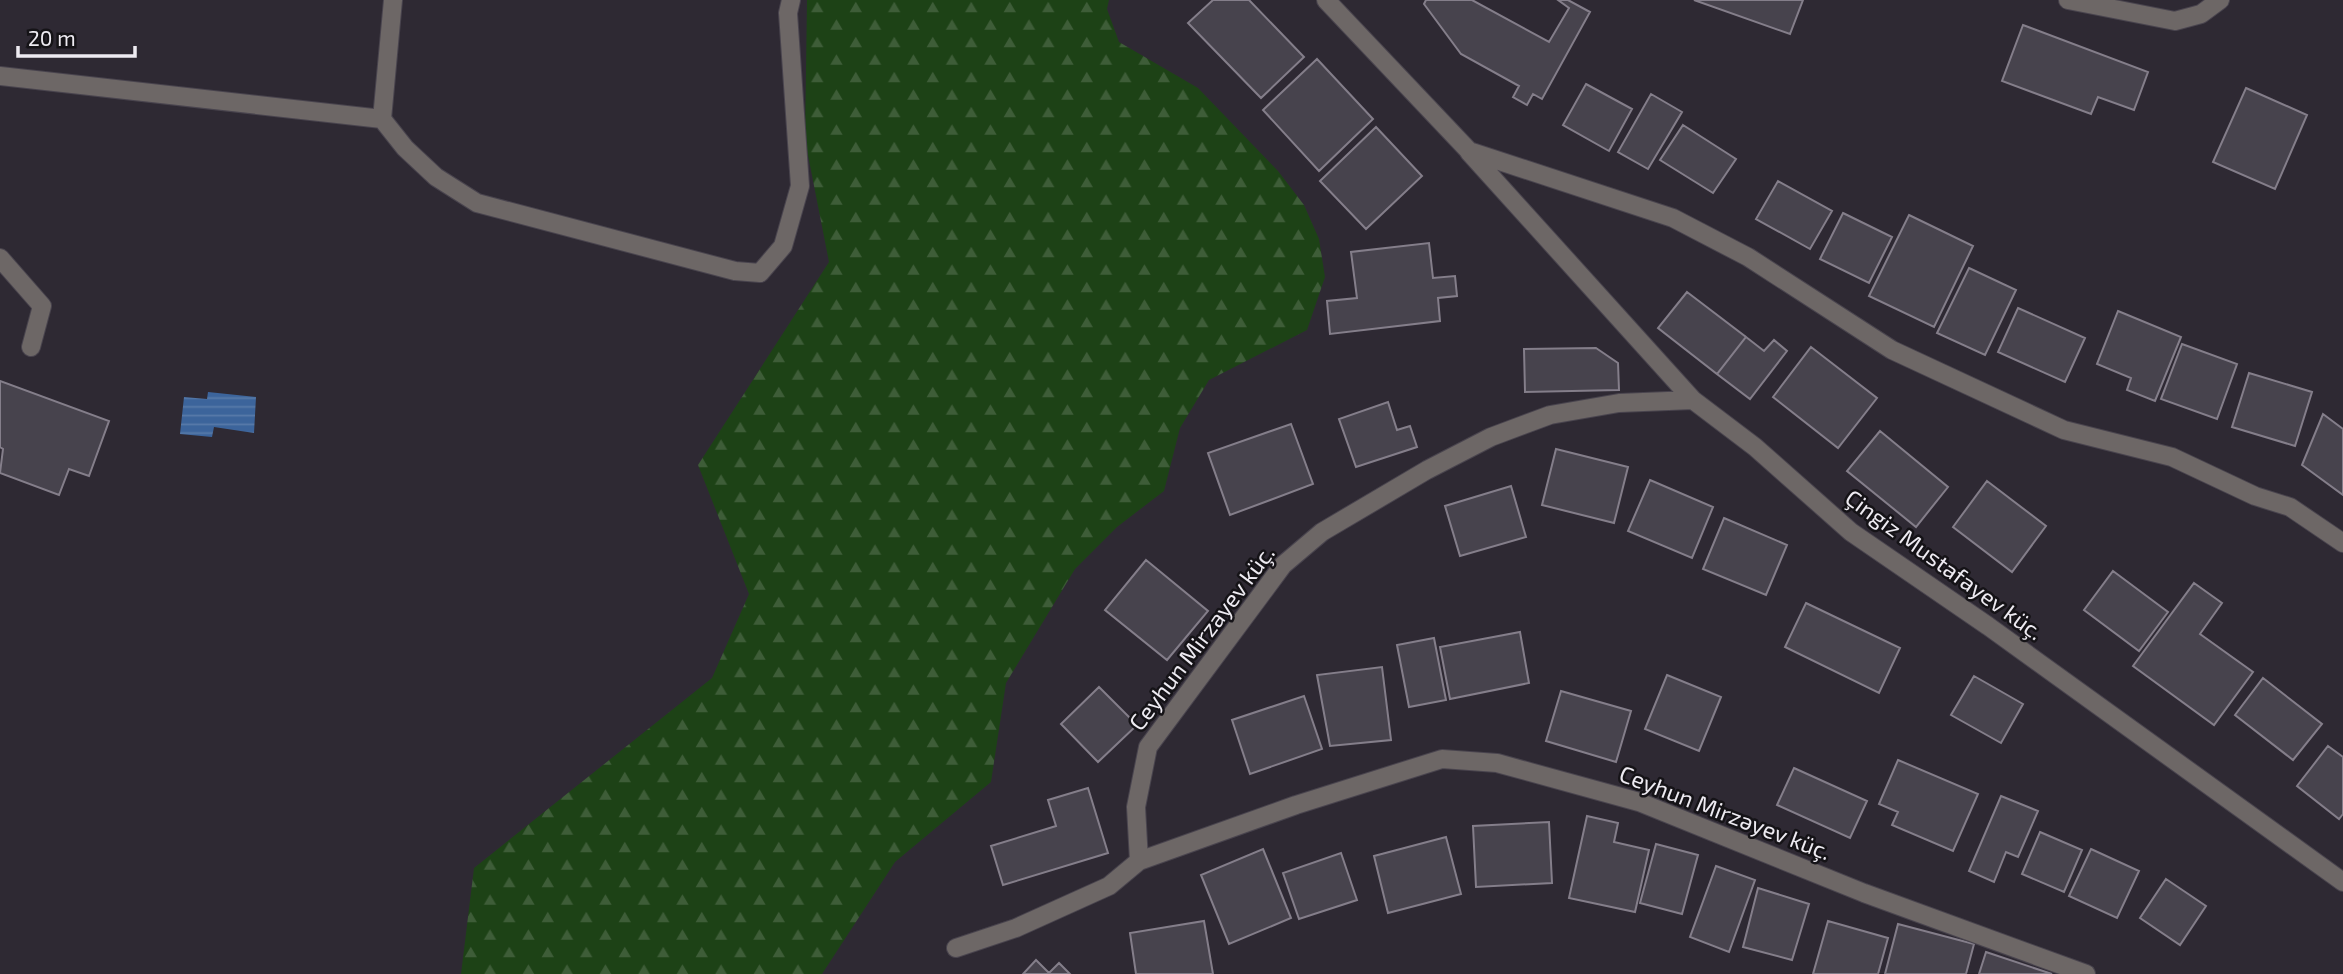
<svg xmlns="http://www.w3.org/2000/svg" width="2343" height="974" font-family="'Exo 2',sans-serif">
  <style>
    .forest { fill: url(#forest-firs) }
    .water { fill: url(#water-rules) }
    .building { fill: #47434d; stroke: #847e8a; stroke-width: 2 }
    .lines { fill: none; stroke-linecap: round; stroke-linejoin: round }
    .minor-casing { stroke: #49444e; stroke-width: 20 }
    .minor { stroke: #6d6766; stroke-width: 18 }
    .labels { text-anchor: middle; stroke-width: 5; stroke-linejoin: round; paint-order: stroke }
    .street-label { font-size: 23px; fill: #eeebf2; stroke: #151317 }
  </style>
  <defs>
    <pattern id="forest-firs" width="22" height="20" patternUnits="userSpaceOnUse" patternTransform="scale(1.75)"><rect width="22" height="20" fill="#1d4216"/><path d="M5 1l3.5 6h-7zM16 11l3.5 6h-7z" fill="#3e5d38"/></pattern>
    <pattern id="water-rules" width="6" height="5" patternUnits="userSpaceOnUse" patternTransform="scale(1.75)"><rect width="6" height="5" fill="#3c649b"/><path d="M0 2.5h6" fill="none" stroke="#587aa9"/></pattern>
  </defs>
  <rect width="100%" height="100%" fill="#2e2933"/>
  <path class="forest" d="M807,0H1109L1107,9L1119,42L1198,88L1278,171L1304,205L1319,239L1325,277L1307,330L1209,380L1180,428L1164,491L1117,527L1075,569L1006,683L991,782L895,862L822,974H461L474,868L712,678L749,594L698,465L829,262L805,140Z"/>
  <path class="water" d="M208,392L256,397L254,433L214,427L212,437L180,434L184,397L207,399Z"/>
  <path class="building" d="M1213,0H1249L1304,57L1261,98L1188,23Z
    M1426,0H1472L1549,42L1569,8L1558,0H1568L1590,12L1542,99L1533,94L1527,105L1513,97L1519,86L1461,54L1424,4Z
    M1694,0H1803L1790,34Z
    M2023,25L2148,72L2134,110L2098,97L2091,114L2002,81Z
    M1317,59L1373,119L1319,171L1263,110Z
    M1586,84L1632,109L1609,151L1563,125Z
    M2246,88L2307,115L2275,189L2213,162Z
    M1651,94L1682,112L1648,169L1618,152Z
    M1683,125L1736,159L1713,193L1660,160Z
    M1376,127L1422,176L1366,229L1320,181Z
    M1778,181L1832,211L1810,249L1756,219Z
    M1843,213L1892,237L1869,283L1820,259Z
    M1909,215L1973,246L1934,327L1869,296Z
    M1429,243L1433,278L1455,276L1457,296L1438,298L1440,321L1330,334L1327,301L1357,298L1351,252Z
    M1969,268L2016,290L1985,355L1937,333Z
    M1687,292L1746,337L1717,374L1658,328Z
    M2018,308L2085,338L2065,382L1998,352Z
    M2118,311L2181,337L2155,401L2127,390L2131,378L2097,364Z
    M1746,337L1764,351L1774,340L1787,351L1750,399L1717,374Z
    M2182,344L2237,364L2217,419L2161,399Z
    M1811,347L1877,398L1838,448L1773,397Z
    M1596,348L1618,363L1619,390L1525,392L1524,349Z
    M2249,373L2312,392L2295,446L2232,427Z
    M0,381L109,421L89,476L69,469L59,495L0,473L3,449L0,447Z
    M1388,402L1397,430L1410,426L1417,447L1356,467L1339,419Z
    M2323,414L2343,429V495L2302,465Z
    M1291,424L1313,484L1230,515L1208,453Z
    M1880,431L1948,487L1916,527L1847,471Z
    M1556,449L1628,467L1614,523L1542,505Z
    M1650,480L1713,507L1692,558L1628,531Z
    M1987,481L2046,526L2012,572L1953,527Z
    M1511,486L1526,537L1460,556L1445,506Z
    M1724,518L1787,545L1766,595L1703,569Z
    M1146,560L1208,611L1167,660L1105,610Z
    M2113,571L2168,612L2139,651L2084,610Z
    M2194,583L2222,603L2200,634L2253,672L2214,725L2133,666Z
    M1806,603L1900,648L1879,693L1785,647Z
    M1520,632L1529,683L1450,699L1440,647Z
    M1434,638L1446,700L1409,707L1397,645Z
    M1382,667L1391,740L1330,746L1317,675Z
    M1667,675L1721,697L1699,751L1645,729Z
    M1974,676L2023,704L2001,743L1951,715Z
    M2263,678L2322,724L2293,760L2235,715Z
    M1099,687L1137,725L1098,762L1061,724Z
    M1561,691L1631,711L1616,762L1546,741Z
    M1304,696L1322,749L1250,774L1232,720Z
    M2328,746L2343,757V814L2339,819L2297,786Z
    M1898,760L1978,794L1953,851L1892,825L1898,812L1879,804Z
    M1794,768L1867,801L1850,838L1777,805Z
    M1088,788L1108,853L1003,885L991,846L1056,826L1048,800Z
    M2001,796L2038,811L2018,857L2006,852L1994,882L1969,871Z
    M1587,816L1618,823L1614,842L1649,850L1635,912L1569,898Z
    M1549,822L1552,883L1476,887L1473,826Z
    M2040,832L2082,850L2064,892L2022,874Z
    M1446,837L1461,894L1388,913L1374,856Z
    M1656,844L1698,855L1682,914L1640,903Z
    M1263,849L1291,918L1229,944L1201,875Z
    M2091,849L2139,871L2117,918L2069,896Z
    M1341,853L1357,900L1299,919L1283,873Z
    M1716,866L1755,880L1729,952L1690,937Z
    M2166,879L2206,906L2180,945L2140,918Z
    M1758,888L1809,904L1792,960L1743,947Z
    M1204,921L1213,974H1136L1130,933Z
    M1828,921L1888,938L1878,974H1813Z
    M1898,924L1974,944L1966,974H1885Z
    M1986,952L2052,974H1979Z
    M1036,960L1049,973L1059,963L1070,974H1023Z"/>
  <g class="lines">
    <defs>
      <path id="minor" d="M1326,0L1469,151L1673,218L1748,257L1892,350L2064,430L2172,457L2255,496L2290,507L2343,543
        M2068,0L2175,21L2201,14L2220,0
        M0,76L382,119L393,0
        M382,119L405,148L436,177L477,203L735,271L760,273L783,246L800,186L788,13L791,0
        M1469,152L1693,400L1755,447L1851,532L1988,626L2343,882
        M0,258L42,306L31,347
        M1693,400L1619,403L1550,415L1491,437L1427,470L1322,532L1283,565L1148,747L1136,807L1139,861L1296,805L1442,759L1497,763L1639,802L1864,893L2086,974
        M956,948L1016,928L1109,886L1139,861"/>
    </defs>
    <use href="#minor" class="minor-casing"/>
    <use href="#minor" class="minor"/>
  </g>
  <g class="labels">
    <g class="street-label">
      <text transform="translate(1944 565) rotate(36)" y="8">Çingiz Mustafayev küç.</text>
      <text transform="translate(1202 638) rotate(-53)" y="8">Ceyhun Mirzayev küç.</text>
      <text transform="translate(1725 813) rotate(21)" y="8">Ceyhun Mirzəyev küç.</text>
    </g>
  </g>
  <path d="M18 46v10h117v-10" fill="none" stroke="#eeebf2" stroke-width="3.5"/>
  <text x="28" y="46" font-size="21" fill="#eeebf2" stroke="#151317" stroke-width="5" paint-order="stroke">20 m</text>
</svg>
